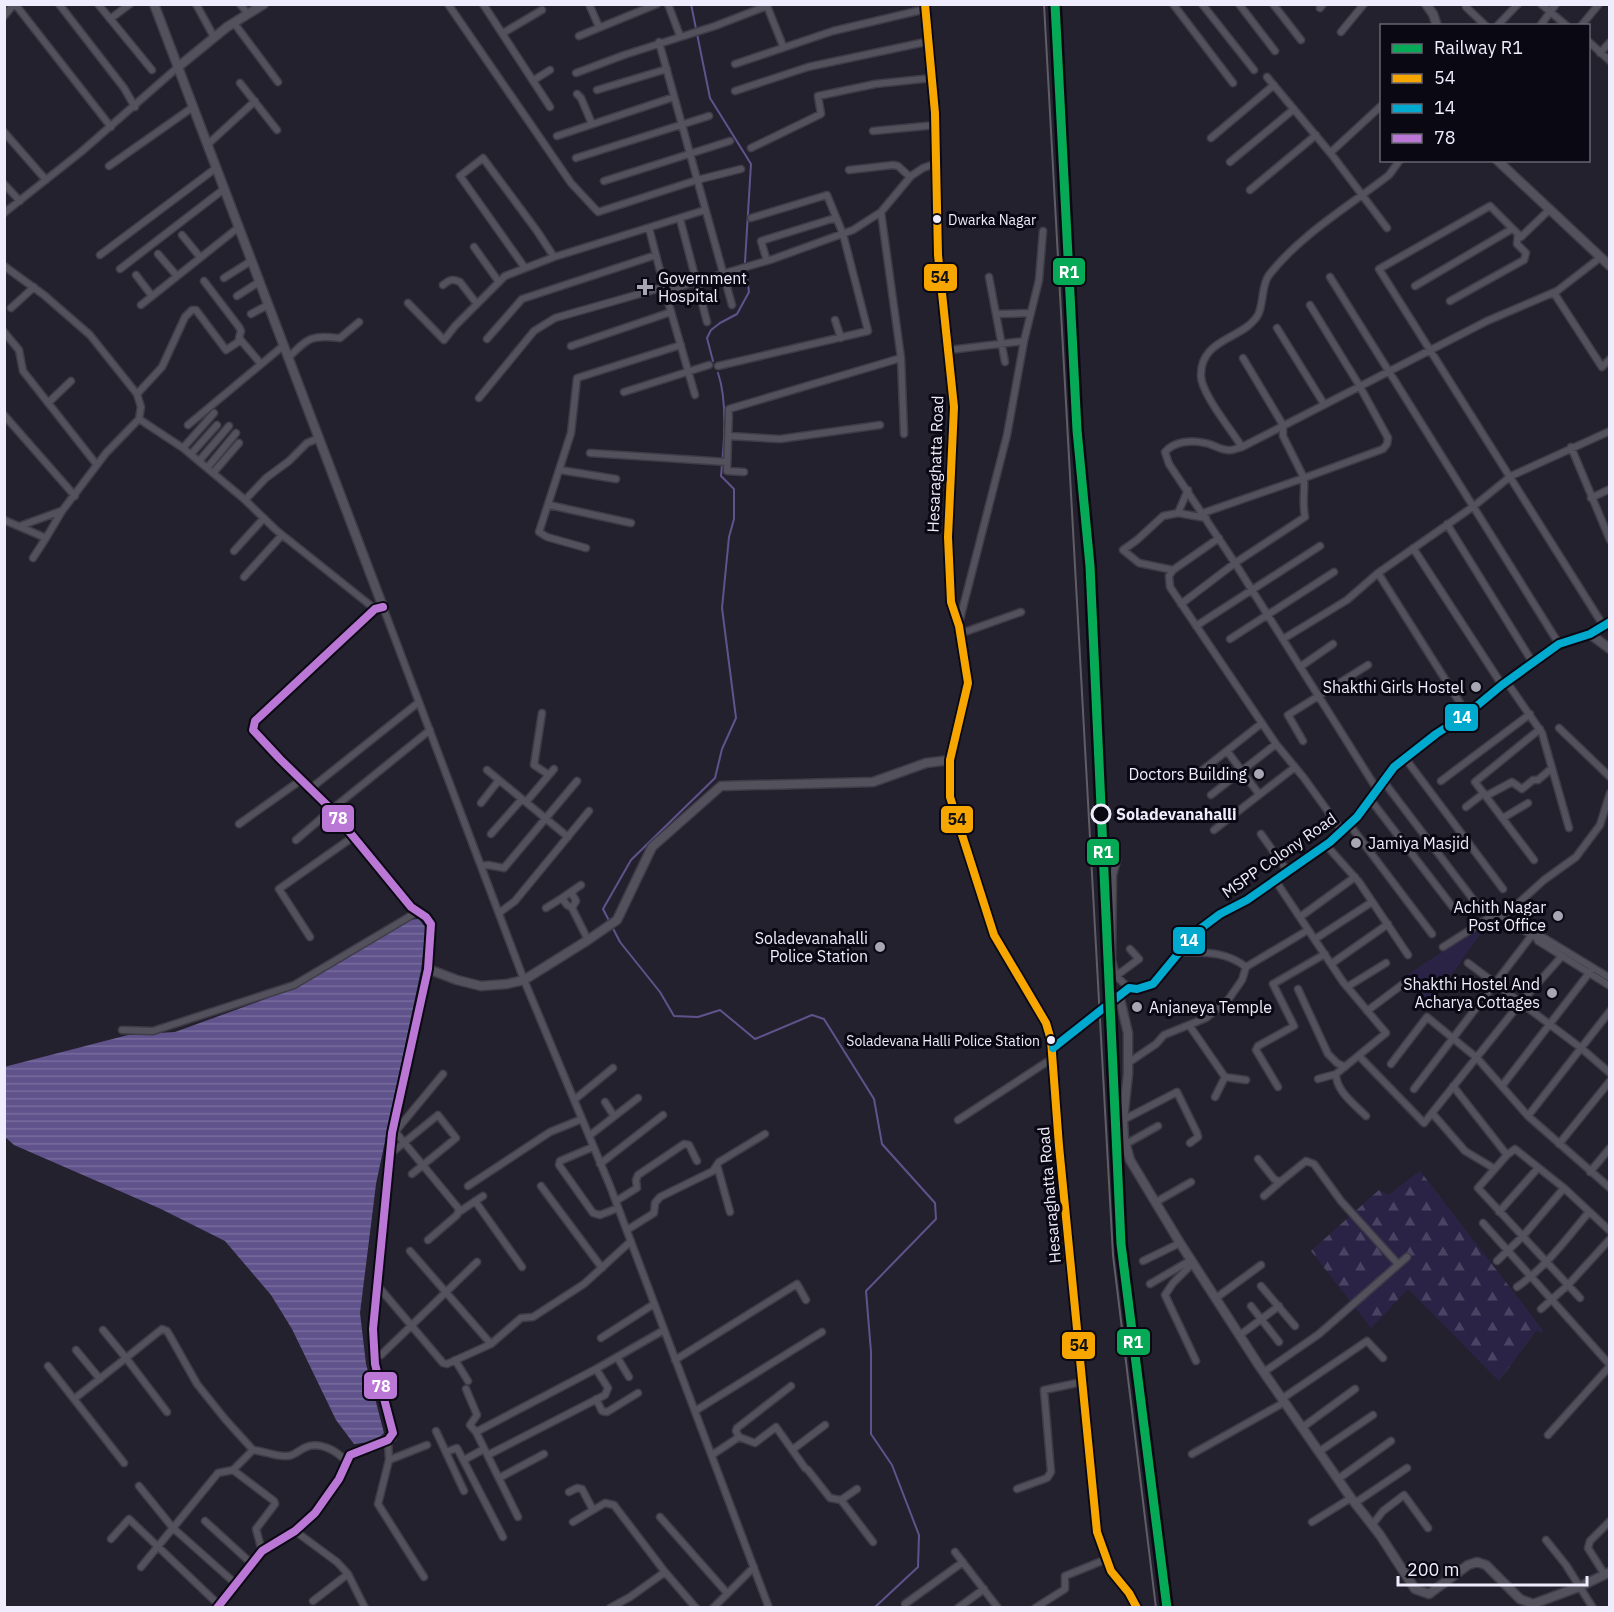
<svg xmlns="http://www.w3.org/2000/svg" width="1614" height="1612" font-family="'IBM Plex Sans',sans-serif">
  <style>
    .forest { fill: url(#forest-firs) }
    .park { fill: #2b2346 }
    .water { fill: url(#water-rules) }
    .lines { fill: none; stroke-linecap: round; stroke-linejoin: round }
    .stream { stroke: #60538c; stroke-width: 2 }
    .street-casing { stroke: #3f3c48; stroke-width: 9 }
    .secondary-casing { stroke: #3f3c48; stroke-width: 11 }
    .primary-casing { stroke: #3f3c48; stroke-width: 12 }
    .street { stroke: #53515c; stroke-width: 6 }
    .secondary { stroke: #53515c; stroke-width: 8 }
    .primary { stroke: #605d6d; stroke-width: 9 }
    .rail { stroke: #605d66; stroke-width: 2 }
    .bus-1-casing { stroke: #0a0812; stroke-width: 12 }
    .bus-2-casing { stroke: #0a0812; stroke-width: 12 }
    .bus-3-casing { stroke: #0a0812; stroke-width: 12 }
    .bus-1 { stroke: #f7a600; stroke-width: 8 }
    .bus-2 { stroke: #00a9ce; stroke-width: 8 }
    .bus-3 { stroke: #ba77d6; stroke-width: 8 }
    .rail-1-casing { stroke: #0a0812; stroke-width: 14 }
    .rail-1 { stroke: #06aa56; stroke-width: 9 }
    .bus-dot { fill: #efedfd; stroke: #0a0812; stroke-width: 2 }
    .poi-dot { fill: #a8a6b5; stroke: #0a0812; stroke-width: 2 }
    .stop-dot { fill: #0a0812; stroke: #efedfd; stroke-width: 3 }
    .labels { text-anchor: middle; stroke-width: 6; stroke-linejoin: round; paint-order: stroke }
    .bus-label { font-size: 14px; fill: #efedfd; stroke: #0a0812; text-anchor: start }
    .poi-label { font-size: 16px; fill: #efedfd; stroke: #0a0812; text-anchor: end }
    .street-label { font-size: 16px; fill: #efedfd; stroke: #0a0812 }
    .stop-label { font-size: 16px; font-weight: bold; fill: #efedfd; stroke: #0a0812; text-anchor: start }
    .line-badge { stroke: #0a0812; stroke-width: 2 }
    .badge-label { font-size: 16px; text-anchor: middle; font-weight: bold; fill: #fff }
    .pale-badge-label { font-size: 16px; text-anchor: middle; font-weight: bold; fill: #111 }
  </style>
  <defs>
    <pattern id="forest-firs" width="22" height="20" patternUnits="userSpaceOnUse" patternTransform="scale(1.5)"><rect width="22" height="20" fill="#2b2346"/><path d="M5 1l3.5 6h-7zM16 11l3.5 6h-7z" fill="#4a4362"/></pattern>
    <pattern id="water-rules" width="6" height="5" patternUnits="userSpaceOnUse" patternTransform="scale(1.5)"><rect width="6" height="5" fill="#60538c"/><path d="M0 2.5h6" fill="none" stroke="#776c9d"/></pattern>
  </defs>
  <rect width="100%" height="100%" fill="#24212e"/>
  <path class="forest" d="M1420,1171L1542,1329L1543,1333L1536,1331L1499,1381L1408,1289L1371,1328L1311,1251L1379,1190L1388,1195Z"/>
  <path class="park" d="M1489,922L1430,1005L1405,976Z"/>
  <path class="water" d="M419,919L426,928L421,970L376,1184L360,1313L366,1364L384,1433L376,1441L354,1444L336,1420L292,1329L271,1295L225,1241L161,1209L14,1145L5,1137L4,1067L128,1035L175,1032L263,1000L322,972L409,920Z"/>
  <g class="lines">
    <path class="stream" d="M691,4L710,98L751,164L745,262L749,292L737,314L720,323L711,330L707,338L713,361
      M718,373C728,402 724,446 721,476L734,489V519L729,537L722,608L736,718L722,749L715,778L631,860L603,909L620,942L660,992L674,1016L698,1017L720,1010L755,1039L812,1015L824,1019L874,1099L882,1144L935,1203L936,1219L866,1291L871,1352V1434L892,1465L919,1535L918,1567L874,1608"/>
    <defs>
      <path id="street" d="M15,4L111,127
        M59,4L124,88L135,107
        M98,4L152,70
        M196,4L214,37
        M240,4L248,14
        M448,4L571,183L598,212L697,180L741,169
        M483,4L550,107
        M589,4L599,27
        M668,4L680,36
        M1173,4L1233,83
        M1202,4L1254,70
        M1239,4L1275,51
        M1273,4L1301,40
        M1541,4L1567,26
        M1466,7L1486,26
        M1320,8L1323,4
        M4,16L14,4
        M110,19L130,4
        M234,23L278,82
        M1497,26L1518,4
        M1540,26L1556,4
        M1581,26L1599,4
        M1341,32L1364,4
        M503,33L542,10
        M579,36L657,4
        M1588,41L1610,61
        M659,42L732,305
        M1600,53L1610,42
        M735,64L833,31L926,9
        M576,73L624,55L715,26L767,6L783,46
        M1267,77L1332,155L1387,228
        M534,80L550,70
        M240,83L277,130
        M597,90L667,69
        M735,91L808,67L930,41
        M577,94L581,98L592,124
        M873,131L936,125
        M4,132L46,180
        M557,136L674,97
        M1211,138L1274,85
        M207,145L255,101
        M751,148L821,114L818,96L875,84L932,78
        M1330,153L1382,105
        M576,158L709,116
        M1400,160L1389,175C1348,207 1301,234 1269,275C1261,286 1264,303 1258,315C1243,340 1200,338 1201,376C1201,393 1232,431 1242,447L1487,321L1557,291L1601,257
        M1230,162L1294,109
        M109,166L193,107
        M849,170L893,165L898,166L910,177
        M604,181L730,141
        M4,184L20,201
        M1250,190L1316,135
        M1549,210L1521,237L1490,206L1379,269L1603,625
        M881,212L901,358L904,434
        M4,213L81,152L178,67
        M680,219L707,322
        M649,228L665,290
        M182,235L200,257
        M474,247L499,282
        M158,254L177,276
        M100,255L216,168
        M554,257L705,210
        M767,261L761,241L835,218
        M4,266L44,295L90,335L137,394L141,407L139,419L106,453L62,511L46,538L4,520
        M120,269L224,189
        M136,275L152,296
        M989,277L1005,362
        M1330,277L1559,644
        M224,278L251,261
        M204,281L239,327L241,331L239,338L261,364
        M443,285C449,280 453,278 460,282L477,304
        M1415,286L1512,229
        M1554,293L1602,367L1610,359
        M237,296L259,282
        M1450,301L1524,260L1526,253L1517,244L1518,234
        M408,303L444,340L455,326L505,276L554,257L537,231L483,158L460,176L525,268
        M141,305L239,227
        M11,308L34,287
        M251,314L268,305
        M997,314L1031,313
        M835,320L841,338
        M1277,328L1324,404
        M4,332L19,350L23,371L97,465
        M487,339L522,299L656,255
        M571,346L671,312
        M949,350L1024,341
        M288,358C309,337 311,335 340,338L359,322
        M718,366L868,331L843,234L827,195L751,218
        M624,392L709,365
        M137,394L162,367L185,317L192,310H196L226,350L241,340
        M695,395L665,291L773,259L853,230L881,212L911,176L923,168L937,163
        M479,398L534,331L555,318L664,287
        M48,403L71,381
        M4,415L75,496
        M139,419L183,448L244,499L276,530L375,609
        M188,425L283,346
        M728,436L780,439L880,425
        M1242,447C1237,448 1233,451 1228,450C1220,450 1213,444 1205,443C1192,440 1174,441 1165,452L1169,464L1235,563L1378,791
        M1571,447L1610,540
        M183,448L214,413
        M590,453L727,462
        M191,454L217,425
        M199,461L229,426
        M207,468L236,433
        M560,470L616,479
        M744,472L727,471L729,409L901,358
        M213,473L239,443
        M1591,498L1610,489
        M245,500L266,478L289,461L307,443L319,438
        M549,505L631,523
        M1178,513L1206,518
        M1203,513L1304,478L1283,436V425L1243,358
        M1447,524L1533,663
        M20,526L61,511
        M1219,538L1173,570L1169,576L1170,587L1276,744L1304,778L1342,831
        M586,548L547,537L539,532L571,433L577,378L681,345
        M1413,548L1502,685
        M234,551L264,518
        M33,558L46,538
        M1173,570L1139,563L1123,550L1137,540L1163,516L1178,513L1188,490
        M1378,573L1467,714
        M244,577L282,535
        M1181,604L1235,563L1305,517C1302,502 1305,492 1304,478L1383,449L1387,444L1388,438L1359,385L1310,305
        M383,607L524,980L610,1186L769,1608
        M959,623L1007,435L1024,341L1039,280L1043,231
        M1196,626L1320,546
        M959,634L1021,612
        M1590,634L1610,622
        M1230,639L1334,572
        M1283,639L1347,600L1378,573L1474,506L1511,476L1610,431
        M1300,667L1333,644
        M1506,681L1542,733L1569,828
        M542,713L534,765L549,775
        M1559,728L1610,777
        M1303,741L1288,715L1368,665
        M1227,751L1259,794
        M1405,758L1503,889
        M487,770L568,837
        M1200,772L1262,723
        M1441,781L1530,714
        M1384,782L1478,906L1536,937L1541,936L1610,978
        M310,789L419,702
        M1211,795L1276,744
        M1486,796L1512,782L1522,789L1533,780H1538L1552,768
        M1370,799L1455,910
        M526,802L554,769
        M481,803L499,780
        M1466,807L1484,793
        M1503,818L1528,803
        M239,824L301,780
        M1349,824L1432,934
        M1214,830L1295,767
        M491,834L522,799
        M1261,834L1288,872
        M296,840L331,810L430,730
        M1326,845L1359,882L1408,955
        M1117,860L1113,875L1112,960L1116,976L1129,988
        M1534,860L1475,782L1540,729
        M481,866L488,865L504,868L577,781
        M1275,880L1343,982L1386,1033L1336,1074L1318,1079
        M571,892L576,901L572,908L588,940
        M546,908L562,898
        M572,908L567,905L562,898L581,885
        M499,913L515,901L589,811
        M1300,917L1355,877
        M1501,919L1544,880L1576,857L1600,825L1610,793
        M310,937L279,889L353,837
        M1536,937L1538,941L1610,986
        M1315,939L1372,902
        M1443,947L1495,914
        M1181,952C1206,953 1225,951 1246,967
        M1468,963L1581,1048L1610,1073
        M1331,964L1388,924
        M1116,976L1139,959L1130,949
        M1347,987L1386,963
        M1298,989L1328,1054L1337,1063L1345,1067
        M1367,1011L1403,984
        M1189,1025L1225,1077L1215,1097
        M122,1030L153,1031L294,985L417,912
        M1359,1056L1424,1123L1432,1113L1465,1151L1495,1169
        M1128,1063L1156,1044L1164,1035L1206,1018L1228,1000L1242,980L1246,967L1308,930
        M1391,1064L1427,1017L1477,1058L1528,1116L1610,1188
        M1336,1074C1336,1091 1354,1104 1366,1116
        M1225,1077L1246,1080
        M1453,1086L1507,1155L1515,1149L1564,1188L1610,1231
        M1502,1086L1593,968
        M1278,1087L1256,1050L1258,1046L1294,1026L1273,984L1325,954
        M1414,1089L1532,935
        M574,1100L613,1068
        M605,1102L614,1116
        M1432,1113L1521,1002L1562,956
        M1528,1116L1610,1011
        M958,1120L1053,1058
        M1123,1120L1177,1092L1197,1133L1198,1137L1190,1143
        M393,1129L459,1209L457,1215L428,1240
        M395,1132L443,1074
        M589,1136L638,1098
        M1126,1144L1158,1126
        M1559,1144L1610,1081
        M593,1147L560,1161L559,1165L593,1213L600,1215L618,1208
        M390,1154L438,1115L456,1138L412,1174
        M1507,1155L1478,1188L1580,1298
        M1258,1159L1274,1179L1280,1182L1306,1161L1314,1164L1341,1201L1398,1264
        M600,1164L663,1115
        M717,1165L730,1212
        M1590,1172L1610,1148
        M468,1186L550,1132L582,1119
        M541,1186L602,1268
        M1264,1196L1280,1182
        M475,1201L522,1267
        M616,1201L637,1188L636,1180L638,1175L684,1144L689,1145L697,1161
        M1156,1202L1191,1182
        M459,1212L483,1196
        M1499,1212L1538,1168
        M1483,1223L1610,1365
        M627,1230L654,1213L655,1203L660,1197L713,1171L719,1162L765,1134
        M410,1251L491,1344
        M1143,1261L1180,1243
        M1497,1261L1523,1236L1564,1188
        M1193,1263L1173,1283L1165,1295L1196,1361
        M1150,1284L1191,1260
        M377,1285L443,1363L447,1364L491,1344L521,1318L533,1317L584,1284L631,1241
        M1261,1286L1295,1326
        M1517,1287C1546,1267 1567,1238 1589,1212
        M1216,1298L1261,1265
        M1251,1306L1279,1342
        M1541,1309L1568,1285L1610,1239
        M1240,1335L1279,1306
        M601,1338L654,1304
        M76,1350L100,1379
        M374,1356L381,1355L477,1262
        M617,1357L629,1377
        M455,1360L468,1381
        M675,1360L797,1284L806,1300
        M48,1366L124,1463
        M1264,1372L1319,1334L1407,1257
        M466,1389L477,1415L470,1425L476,1432
        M1283,1398L1367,1341L1383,1358
        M74,1399L126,1358L103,1330
        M596,1399L602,1411L607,1412L638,1393
        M695,1411L822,1332
        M1303,1427L1355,1389
        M436,1431L464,1491
        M1548,1435L1610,1366
        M739,1437L755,1443L776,1427L805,1468L808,1470L830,1498L841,1500L873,1542
        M388,1440L389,1460L378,1504L424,1577
        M253,1450C264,1451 276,1457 287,1456C294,1456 298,1451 304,1448C319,1440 337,1451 347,1462
        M792,1450L825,1425
        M1320,1451L1373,1415
        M446,1452L457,1448L503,1537
        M1192,1454L1285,1402
        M488,1455L605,1395L608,1388L596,1369
        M712,1455L739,1437L736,1431L737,1428L791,1386
        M389,1460L427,1445
        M464,1460L484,1449
        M233,1470L274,1501L275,1504L256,1529L262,1551
        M499,1478L544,1454
        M1338,1479L1391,1441
        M139,1486L173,1528L236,1584
        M1017,1489L1047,1478L1051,1472L1044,1390L1082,1382
        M569,1492L577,1488L582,1489L593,1510
        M841,1500L857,1489
        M1355,1503L1407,1468
        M518,1517L476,1432L596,1369L664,1330
        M660,1517L727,1593
        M205,1521L252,1564
        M573,1522L605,1503L614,1505L665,1572
        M1312,1522L1351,1498
        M1372,1525L1383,1511L1404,1495L1428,1528
        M295,1531L337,1562L348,1574L365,1608
        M111,1539L129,1519L219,1605
        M1546,1540L1566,1565L1593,1608
        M955,1552L998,1608
        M141,1567L218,1473L233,1470L253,1450L225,1419L197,1384L170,1336L167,1331L162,1329L126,1358L167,1412
        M1605,1575L1588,1548L1590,1541L1610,1521
        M313,1601L348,1574
        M905,1604L963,1562
        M610,1608L630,1597L665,1572L696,1608
        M713,1608L754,1567
        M958,1608L984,1589
        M1035,1608L1065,1589V1576L1107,1559"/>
      <path id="secondary" d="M154,4L383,607L375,609L255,721L253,730L280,759L329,807L411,907L426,917L431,924L428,969L392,1133L373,1329L375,1364L393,1433L392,1437L350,1455L339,1479L315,1513L295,1531L262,1551L217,1608
        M1426,4L1433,14L1437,26
        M178,67L227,27L264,4
        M1497,160L1610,266
        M428,969L457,980L481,986L507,984L524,980L588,940L617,920L652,847L721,786L873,782L926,763L950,760
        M1119,995L1128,1033V1074L1123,1120L1124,1138L1130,1160L1180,1243L1258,1364L1351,1498L1380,1535L1415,1589L1429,1594L1468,1565L1477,1562L1486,1565L1520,1599L1533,1604L1579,1587L1610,1572
        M1053,1048L1129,988L1137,989L1153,984L1196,932L1220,914L1247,900L1330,842L1357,817L1394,767L1436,734L1467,714L1502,685L1559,644L1590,634L1610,649"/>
      <path id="primary" d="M925,4L935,113L938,255L954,407L948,537L951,602L959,626L968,683L950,760V797L994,935L1046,1023L1051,1040L1059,1146L1097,1532L1111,1571L1129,1593L1137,1608"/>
    </defs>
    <use href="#street" class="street-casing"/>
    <use href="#secondary" class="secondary-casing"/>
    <use href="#primary" class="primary-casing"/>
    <use href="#street" class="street"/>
    <use href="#secondary" class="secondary"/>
    <use href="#primary" class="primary"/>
    <path class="rail" d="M1044,4L1113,1255L1156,1608"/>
    <defs>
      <path id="bus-1" d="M925,4L935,113L938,255L954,407L948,537L951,602L959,626L968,683L950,760V797L994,935L1046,1023L1051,1040L1059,1146L1097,1532L1111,1571L1129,1593L1137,1608"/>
      <path id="bus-2" d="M1053,1048L1129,988L1137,989L1153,984L1196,932L1220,914L1247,900L1330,842L1357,817L1394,767L1436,734L1467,714L1502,685L1559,644L1590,634L1610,622"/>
      <path id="bus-3" d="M217,1608L262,1551L295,1531L315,1513L339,1479L350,1455L388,1440L393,1433L375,1364L373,1329L392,1133L428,969L431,924L426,917L411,907L329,807L280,759L253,730L255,721L375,609L383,607"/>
    </defs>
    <use href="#bus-1" class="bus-1-casing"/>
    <use href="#bus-2" class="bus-2-casing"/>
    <use href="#bus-3" class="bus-3-casing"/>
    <use href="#bus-1" class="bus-1"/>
    <use href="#bus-2" class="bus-2"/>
    <use href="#bus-3" class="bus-3"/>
    <defs>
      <path id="rail-1" d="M1055,4L1077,430L1090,566L1121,1244L1167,1608"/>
    </defs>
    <use href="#rail-1" class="rail-1-casing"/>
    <use href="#rail-1" class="rail-1"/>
  </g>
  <g class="bus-dot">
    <circle cx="937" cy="219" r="5"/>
    <circle cx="1051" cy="1040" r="5"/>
  </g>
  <g class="poi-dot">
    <path d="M642 278h6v6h6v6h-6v6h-6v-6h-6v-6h6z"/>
    <circle cx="1476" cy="687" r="6"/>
    <circle cx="1259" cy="774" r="6"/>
    <circle cx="1356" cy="843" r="6"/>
    <circle cx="1558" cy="916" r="6"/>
    <circle cx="880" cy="947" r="6"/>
    <circle cx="1552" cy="993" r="6"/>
    <circle cx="1137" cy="1007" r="6"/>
  </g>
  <circle class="stop-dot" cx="1101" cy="814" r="9"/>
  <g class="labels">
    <g class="bus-label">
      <text x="948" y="225">Dwarka Nagar</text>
      <text x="1040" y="1046" text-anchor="end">Soladevana Halli Police Station</text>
    </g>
    <g class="poi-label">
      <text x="658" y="284" text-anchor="start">Government<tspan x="658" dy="18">Hospital</tspan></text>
      <text x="1464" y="693">Shakthi Girls Hostel</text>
      <text x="1247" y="780">Doctors Building</text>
      <text x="1368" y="849" text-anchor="start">Jamiya Masjid</text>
      <text x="1546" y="913">Achith Nagar<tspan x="1546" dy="18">Post Office</tspan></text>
      <text x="868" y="944">Soladevanahalli<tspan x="868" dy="18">Police Station</tspan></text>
      <text x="1540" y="990">Shakthi Hostel And<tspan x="1540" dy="18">Acharya Cottages</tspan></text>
      <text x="1149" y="1013" text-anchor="start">Anjaneya Temple</text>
    </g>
    <g class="street-label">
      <text transform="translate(935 464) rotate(-88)" y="6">Hesaraghatta Road</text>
      <text transform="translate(1279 855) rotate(-35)" y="6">MSPP Colony Road</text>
      <text transform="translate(1049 1195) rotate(-95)" y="6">Hesaraghatta Road</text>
    </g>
    <g class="stop-label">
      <text x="1116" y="820">Soladevanahalli</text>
    </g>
  </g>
  <g class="line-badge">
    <rect x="1052" y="257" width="34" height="29" rx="6" fill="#06aa56"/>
    <rect x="923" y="263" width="35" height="29" rx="6" fill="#f7a600"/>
    <rect x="1444" y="703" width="35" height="29" rx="6" fill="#00a9ce"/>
    <rect x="321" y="804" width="34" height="29" rx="6" fill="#ba77d6"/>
    <rect x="940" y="805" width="34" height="29" rx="6" fill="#f7a600"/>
    <rect x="1086" y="838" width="34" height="28" rx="6" fill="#06aa56"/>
    <rect x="1172" y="926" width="34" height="29" rx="6" fill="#00a9ce"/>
    <rect x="1116" y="1328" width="35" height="28" rx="6" fill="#06aa56"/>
    <rect x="1061" y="1331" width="35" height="29" rx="6" fill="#f7a600"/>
    <rect x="363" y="1371" width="35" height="29" rx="6" fill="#ba77d6"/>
  </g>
  <g class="badge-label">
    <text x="1069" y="278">R1</text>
    <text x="1462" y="723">14</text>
    <text x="338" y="824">78</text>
    <text x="1103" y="858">R1</text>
    <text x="1189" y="946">14</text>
    <text x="1133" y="1348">R1</text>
    <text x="381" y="1392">78</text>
  </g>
  <g class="pale-badge-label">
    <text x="940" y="283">54</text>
    <text x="957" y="825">54</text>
    <text x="1079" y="1351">54</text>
  </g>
  <rect width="1614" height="1612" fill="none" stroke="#efedfd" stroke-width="12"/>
  <rect x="1380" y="24" width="210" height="138" fill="#0a0812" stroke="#666470" stroke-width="1.5"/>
  <rect x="1392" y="44" width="30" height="9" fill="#06aa56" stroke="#666470" stroke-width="1.5"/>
  <text x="1434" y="54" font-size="18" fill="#efedfd">Railway R1</text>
  <rect x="1392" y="74" width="30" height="9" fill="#f7a600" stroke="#666470" stroke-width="1.5"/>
  <text x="1434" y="84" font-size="18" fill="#efedfd">54</text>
  <rect x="1392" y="104" width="30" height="9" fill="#00a9ce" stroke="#666470" stroke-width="1.5"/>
  <text x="1434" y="114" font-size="18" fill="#efedfd">14</text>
  <rect x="1392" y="134" width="30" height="9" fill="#ba77d6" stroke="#666470" stroke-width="1.5"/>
  <text x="1434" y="144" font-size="18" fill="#efedfd">78</text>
  <path d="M1398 1576v9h189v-9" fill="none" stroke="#efedfd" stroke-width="3"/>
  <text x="1407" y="1576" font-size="18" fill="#efedfd" stroke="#0a0812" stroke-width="4.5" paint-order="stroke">200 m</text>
</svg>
